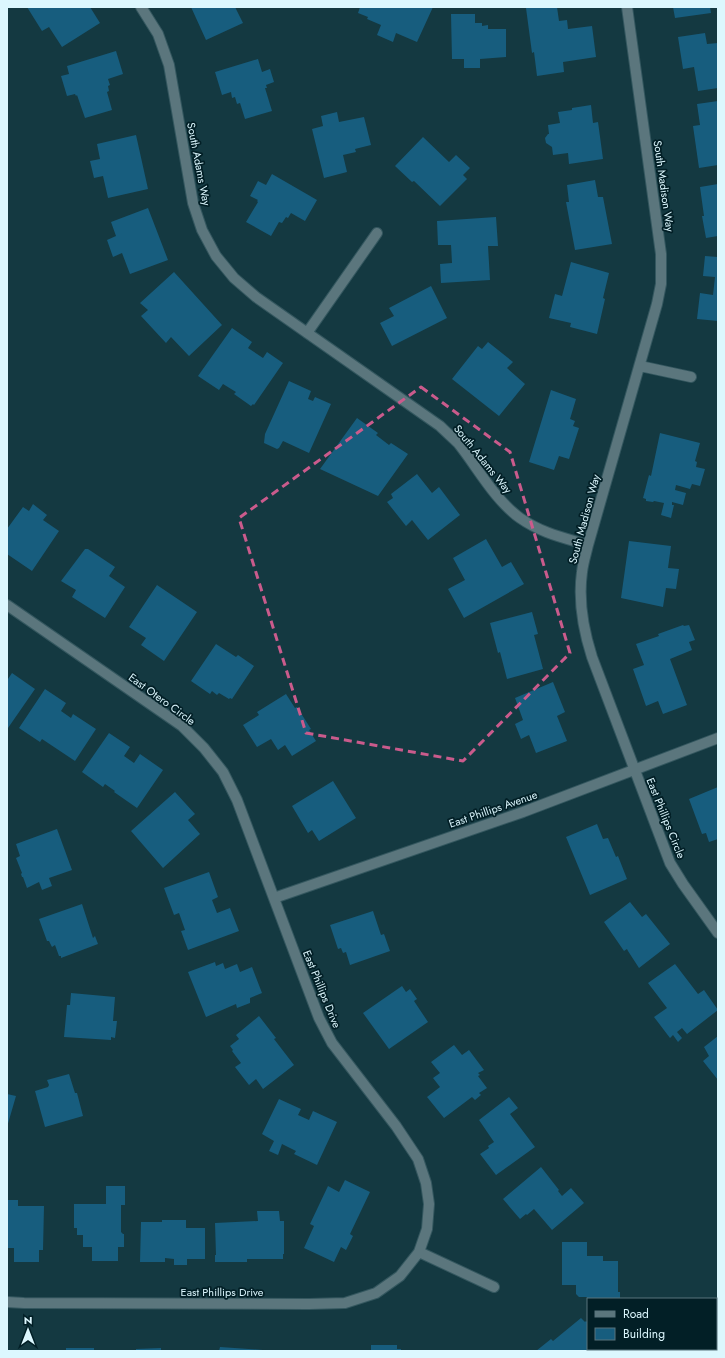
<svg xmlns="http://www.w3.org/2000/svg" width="725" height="1358" font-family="Jost,sans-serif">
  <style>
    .building { fill: #175d7e }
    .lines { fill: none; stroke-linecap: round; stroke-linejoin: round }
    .minor-casing { stroke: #34575f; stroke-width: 12 }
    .minor { stroke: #5b767d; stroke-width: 10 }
    .marked { fill: none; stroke: #ca5b8c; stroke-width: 3; stroke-dasharray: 8 5; stroke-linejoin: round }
    .labels { text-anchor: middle; stroke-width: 3.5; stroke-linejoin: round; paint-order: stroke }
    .street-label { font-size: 11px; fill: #dcf7fe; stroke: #021f26 }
  </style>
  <rect width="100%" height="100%" fill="#143941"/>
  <path class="building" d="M27,7H90L100,23L62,47L49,27L42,31Z
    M191,7H235L243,23L206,40Z
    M360,7H433L417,42L396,33L393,42L377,35L381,25L367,19L368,17L358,13Z
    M535,7H557L559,21L567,20L568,29L592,26L596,57L563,62L564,72L537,76L534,52L532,53L526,8Z
    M673,7H710L711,13L675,18Z
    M451,14H475V23H482V26L488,25V29H506V57L480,59V68H464V59H452Z
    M705,33L707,44L718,43V88L698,91L694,67L683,69L678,37Z
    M116,51L123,74L108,79L110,85L108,86L109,91L107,92L112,110L85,118L77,95L76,96L75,94L67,96L61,76L69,74L67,66Z
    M258,59L262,72L270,69L274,82L266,85L267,88H265L272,111L245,119L240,103L237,104L235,97L232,98L231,92L222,95L215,72Z
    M718,101V165L699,168L693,126L700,125L697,104Z
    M591,105L593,123L598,122L603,159L569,164L568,153L553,155L552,147L546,143L545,138L548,134H549L548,125L560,123L558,112L572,110V108Z
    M337,112L339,122L364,117L371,145L355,149L356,152L343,155L347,172L324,178L312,129L323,126L321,116Z
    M136,135L148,189L108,198L103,176L94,178L90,161L100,159L97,144Z
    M423,137L449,162L456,155L470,168L463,175L467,179L440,206L414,181L412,182L395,166Z
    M272,174L317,200L305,221L291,213L288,218L286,217L282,223L279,222L271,236L246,222L258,202L257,201L258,200L250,196L258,181L266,185Z
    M595,180L598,197H603L612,244L575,250L566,202H569L567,185Z
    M718,184V236L706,238L702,216H704L700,187Z
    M148,208L168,260L130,274L122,253L113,257L107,240L116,236L111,222Z
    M496,217L498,246H488L490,280L441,283L440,264L452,263L451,245H438L437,221Z
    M705,256L718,257V321L697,319L700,293L713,295L715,277L703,276Z
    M571,262L609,273L603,298L605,299L597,334L570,327L571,323L549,318L555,294L562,296Z
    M174,272L222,325L189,356L171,337L166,343L141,316L148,310L140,303Z
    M431,286L447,318L392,346L380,323L394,316L389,308Z
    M232,328L252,342L248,348L263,358L267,352L283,363L254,405L253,404L251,406L234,394L236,392L223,384L219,390L198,376Z
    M488,342L513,362L507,368L525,384L499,416L452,379L478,346L482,349Z
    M289,381L311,391L308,399L313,401L315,397L331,404L309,453L283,441L279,448L277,449L264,443L265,434Z
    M551,390L576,399L570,419L575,421L573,426L579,428L569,459L559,456L554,470L529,462Z
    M357,418L378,433L376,435L389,445L391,443L408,454L378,496L320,469Z
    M660,433L700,443L695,461L697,462L696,467L705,469L700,486L692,484L690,489L676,485L675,490L686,493L683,505L672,502V505H674L671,518L661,515L664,503L654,501L653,502L646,501V499L643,498L649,475L651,476Z
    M417,474L432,493L439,487L460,515L428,540L412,520L406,526L387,502L393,498L391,494Z
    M33,504L47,515L43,520L59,531L32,571L7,554V529L23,507L29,511Z
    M486,539L502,567L511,562L524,584L464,618L448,589L465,580L453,558Z
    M629,541L671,546L668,568L679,569L676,589L666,588L663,607L621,598Z
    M85,549H88L115,567L109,576L125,587L105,618L72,597L76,590L61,581Z
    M157,585L197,612L164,661L141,645L146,638L129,627Z
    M532,612L538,634L534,635L543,669L507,679L500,652L498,653L490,623Z
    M683,625L684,626L689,625L695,640L689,642L692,650L670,659L687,705L663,714L658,701L646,706L633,669L644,665L636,644L659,636L658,634Z
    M216,644L236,657L238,655L254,666L232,699L230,698L229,699L219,693L217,695L212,691L210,694L191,681Z
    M12,673L35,689L8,728L7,727V678L8,679Z
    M553,682L565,712L557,716L567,741L536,753L529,735L521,739L515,724L523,720L515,698Z
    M45,689L66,703L61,711L71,718L73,714L96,729L75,761L42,739L40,742L19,728Z
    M286,694L295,708L297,707L311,729L309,730L316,741L292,756L285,745L278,750L271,739L257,747L243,725L259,715L257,712Z
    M109,733L130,747L124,756L134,763L140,754L163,770L137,808L114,792L115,791L105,784L103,787L82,772Z
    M333,781L356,818L319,841L312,830L308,833L292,806Z
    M718,787V839L709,842L706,833L702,834L689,799Z
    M175,792L195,814L188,820L200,834L163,868L131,831Z
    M597,824L603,839L608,838L616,857L618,856L627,879L590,895L566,837Z
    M57,829L72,870L49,878L52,886L42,890L39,882L27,888L23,877H22L21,874L22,873L16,858L20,856L16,844Z
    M209,872L218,897L212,900L217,913L230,908L239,931L188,950L181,931L185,930L179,913L174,915L164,888Z
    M630,902L642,917L646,914L670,944L639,968L628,951L627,949L624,951L604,922Z
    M82,904L93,938L95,936L98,944L61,958V956H59L55,945L52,947L49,941H47L39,919Z
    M373,911L381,935L384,934L390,951L350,965L346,952L343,953L341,948L338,949L330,925Z
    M215,962L216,966L223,963L225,969L237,964L240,972L252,967L262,993L250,998V1003L237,1008L236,1004L206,1017L188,972Z
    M675,964L698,994L704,990L718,1010L687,1034L682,1028L677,1032L682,1038L678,1042L673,1035L670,1038L654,1017L667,1008L648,983Z
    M402,986L406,992L410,989L417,999L414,1001L428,1022L389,1049L363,1013Z
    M71,993L115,997L113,1021H117L115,1038L111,1037V1040L64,1037L67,1005H70Z
    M259,1016L276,1038L274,1039L294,1065L263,1089L256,1079L249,1085L235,1067L241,1063L232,1051L233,1050L230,1046L239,1039L236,1035Z
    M718,1036V1080L703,1061L709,1056L704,1047Z
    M454,1045L462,1055L469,1050L484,1070L478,1073L480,1075L478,1076L487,1088L479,1093L481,1095L475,1100L472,1097L444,1118L427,1097L440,1087L433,1078L440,1073L431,1062Z
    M69,1074L75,1093H77L83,1116L45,1127L35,1091L48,1087L49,1085L47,1080Z
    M7,1094L16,1096L7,1127Z
    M509,1097L518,1108L510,1114L535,1147L496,1175L480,1154L489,1148L488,1146L494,1142L479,1120Z
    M279,1099L301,1109L298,1115L309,1120L313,1111L337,1122L317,1165L294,1154L296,1151L282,1144L278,1155L269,1151L274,1141L262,1134Z
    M541,1167L559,1190L558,1191L562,1196L571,1188L584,1203L552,1230L534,1209L527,1215L526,1214L520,1219L503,1199Z
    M345,1180L370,1192L350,1234L353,1236L346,1250L341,1247L334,1262L304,1248L314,1226L310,1224L328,1186L339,1192Z
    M106,1186H125V1205H121V1232L123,1234H124V1247H118V1261H92V1247H83V1235H77V1228H74V1204H106Z
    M7,1200H18V1206H44L43,1250H39V1262H14V1248H7Z
    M257,1211H279L280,1221H284V1254H283V1259H247V1262H215V1255H216L215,1223L258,1221Z
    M162,1220H186V1228H205V1259H187V1265H174V1259L165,1258V1262H140L141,1222H162Z
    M562,1242H587V1256H603V1261H618V1292H620V1299H587V1297H579L576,1294V1285H562Z
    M581,1318L585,1322L586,1321L588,1323V1349H604L603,1350V1351H536L551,1339L553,1341Z
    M371,1345H397V1349H401V1351H371Z
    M220,1347L263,1350V1351H219Z
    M66,1348H94V1351H66Z
    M161,1348V1351H136V1349Z"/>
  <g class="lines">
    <defs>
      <path id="minor" d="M141,7L158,34L169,65L193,203L202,230L216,256L234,278L256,297L440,426C446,432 452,437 458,443C478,468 494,499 520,518C541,533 565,538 588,545
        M627,7L661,254V284L657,304L588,545C586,554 583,563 582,572C578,601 583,629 592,657L670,863L683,884L718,933
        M307,333L377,233
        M640,366L691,377
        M7,605L182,726L204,748L223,772L237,800L319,1018L332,1043L396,1126L418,1159L426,1183L429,1204L427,1229L419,1252L400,1276L376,1293L345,1303L309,1304L24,1303L7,1302
        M274,898L523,812L718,738
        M419,1252L494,1287"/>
    </defs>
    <use href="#minor" class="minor-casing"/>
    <use href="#minor" class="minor"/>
  </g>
  <path class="marked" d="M421,387L510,452L570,653L463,761L306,733L239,518Z"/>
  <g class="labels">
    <g class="street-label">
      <text transform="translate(199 164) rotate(79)" y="4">South Adams Way</text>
      <text transform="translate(664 186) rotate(82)" y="4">South Madison Way</text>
      <text transform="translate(483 459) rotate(51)" y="4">South Adams Way</text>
      <text transform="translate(584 519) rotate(-75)" y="4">South Madison Way</text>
      <text transform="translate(162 699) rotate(36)" y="4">East Otero Circle</text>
      <text transform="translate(493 809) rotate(-19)" y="4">East Phillips Avenue</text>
      <text transform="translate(666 818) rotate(68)" y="4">East Phillips Circle</text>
      <text transform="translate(322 989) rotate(68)" y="4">East Phillips Drive</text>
      <text x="222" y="1296">East Phillips Drive</text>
    </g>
  </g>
  <rect width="725" height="1358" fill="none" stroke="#dcf7fe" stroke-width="16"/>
  <rect x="587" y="1298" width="130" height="52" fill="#021f26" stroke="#59757c"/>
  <rect x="595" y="1311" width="20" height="6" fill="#5b767d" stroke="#59757c"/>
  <text x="623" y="1318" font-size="12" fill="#dcf7fe">Road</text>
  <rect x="595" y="1328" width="20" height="12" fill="#175d7e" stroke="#59757c"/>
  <text x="623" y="1338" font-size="12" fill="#dcf7fe">Building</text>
  <g transform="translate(28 1330)" stroke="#021f26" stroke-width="3" paint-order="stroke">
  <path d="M0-3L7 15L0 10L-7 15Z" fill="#dcf7fe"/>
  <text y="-6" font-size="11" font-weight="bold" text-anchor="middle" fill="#dcf7fe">N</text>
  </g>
</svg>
